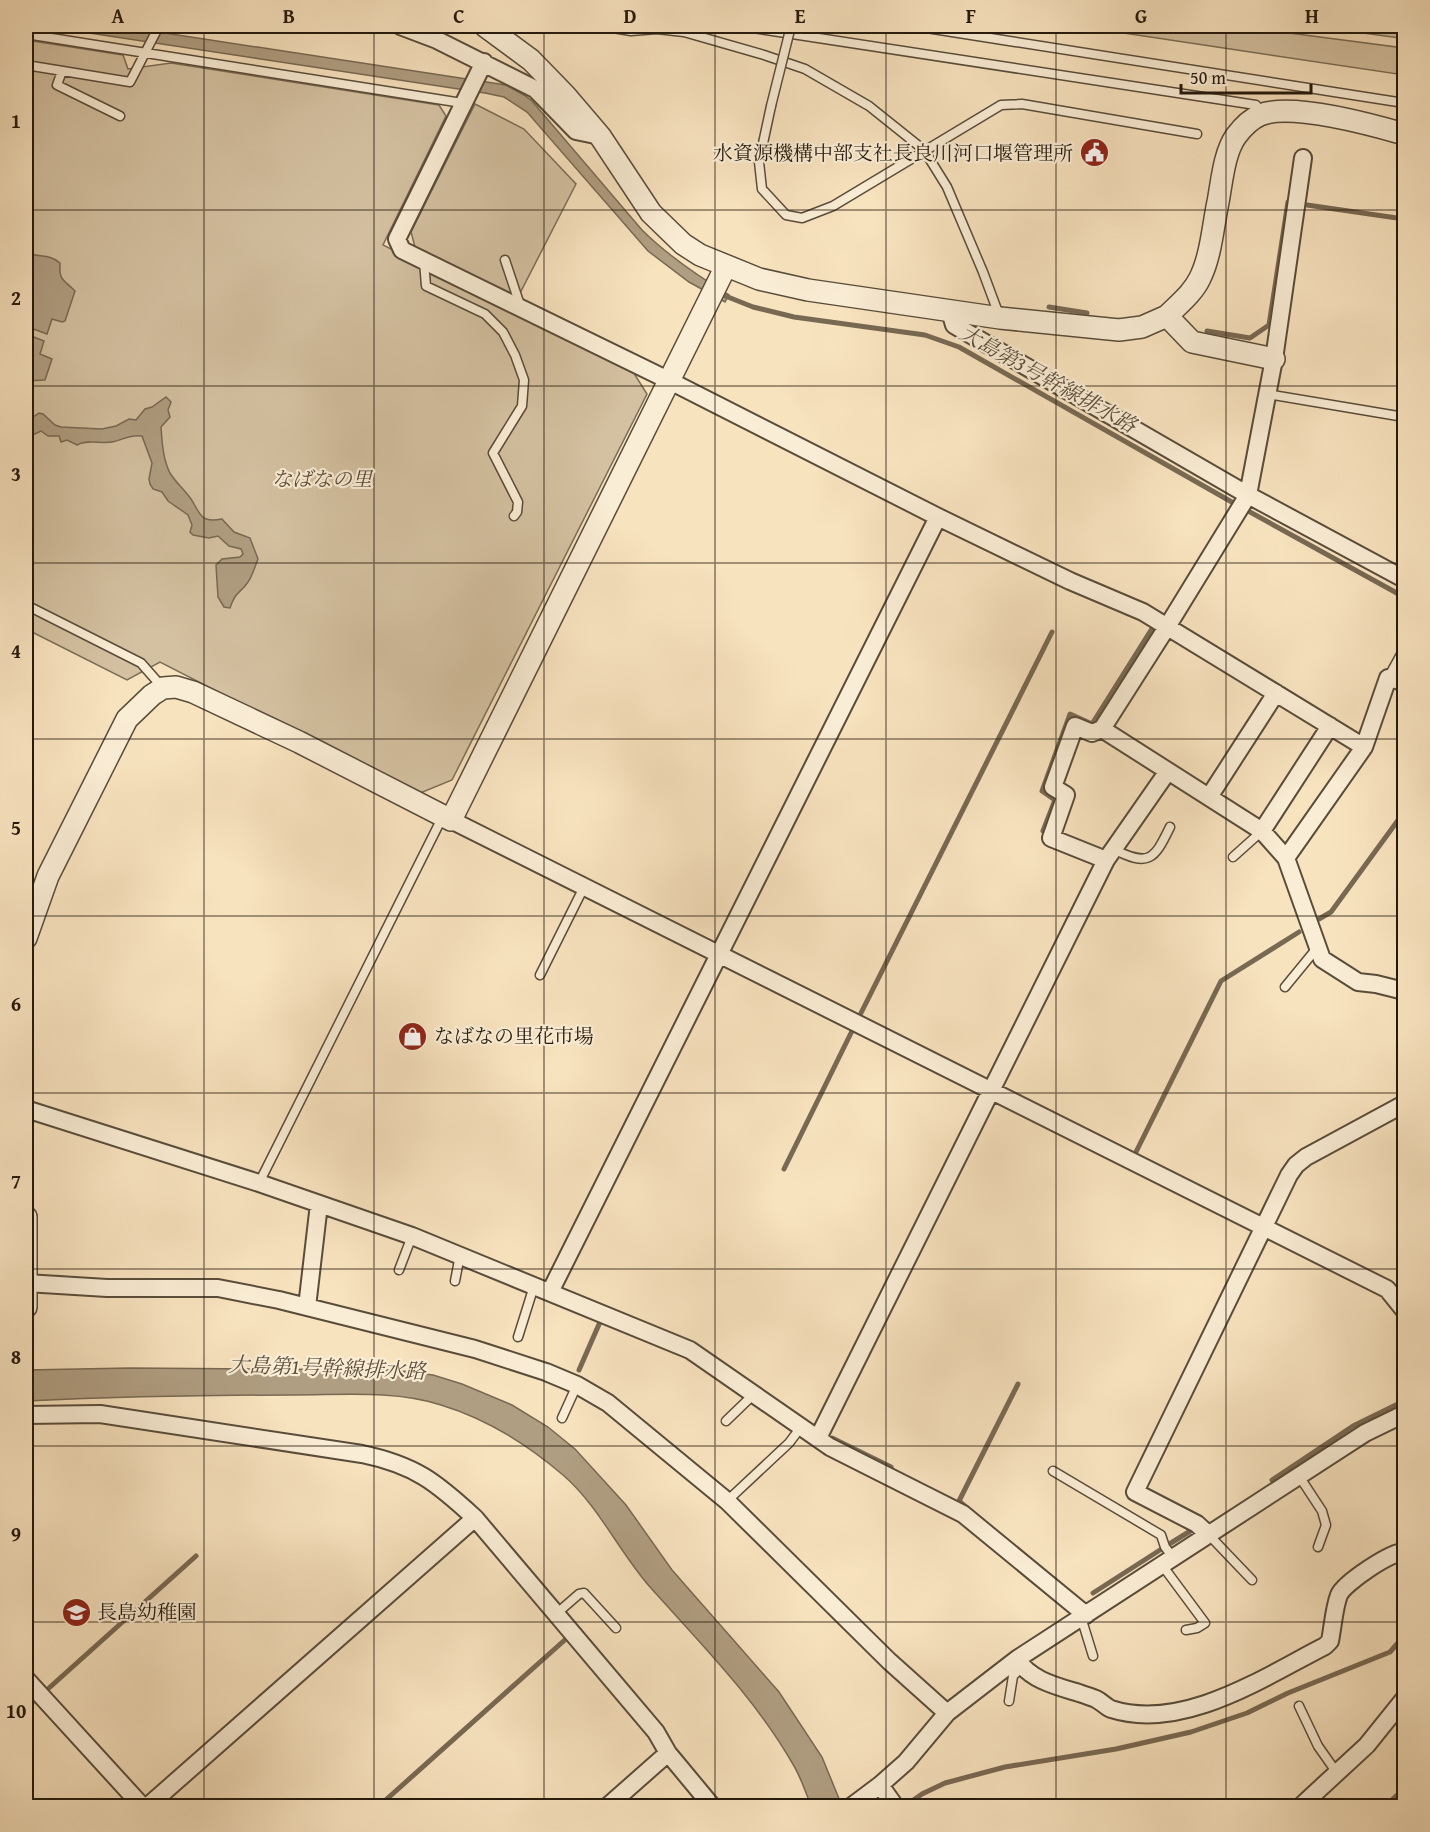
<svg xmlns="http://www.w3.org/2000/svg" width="1430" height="1832" font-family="'Gentium Book Plus','Noto Serif JP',serif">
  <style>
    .green { fill: #d4c1a1; stroke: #7c6d57; stroke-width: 1.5 }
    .water { fill: #b09e82; stroke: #786953; stroke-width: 1.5 }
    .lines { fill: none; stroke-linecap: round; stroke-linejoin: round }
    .stream { stroke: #786953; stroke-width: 5 }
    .service-casing { stroke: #594c3a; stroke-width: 11 }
    .minor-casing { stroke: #594c3a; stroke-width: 20 }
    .tertiary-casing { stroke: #594c3a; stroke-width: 24 }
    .service { stroke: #faedd5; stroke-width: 8 }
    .minor { stroke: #faedd5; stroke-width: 16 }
    .tertiary { stroke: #faedd5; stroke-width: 21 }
    .service-bridge-casing { stroke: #594c3a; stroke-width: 11; stroke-linecap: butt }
    .service-bridge { stroke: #faedd5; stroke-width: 8 }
    .grid { fill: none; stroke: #24190d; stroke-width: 1.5; stroke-opacity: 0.55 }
    .labels { text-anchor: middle; stroke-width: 4.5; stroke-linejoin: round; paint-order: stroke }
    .poi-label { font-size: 20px; fill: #24190d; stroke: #faedd5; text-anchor: start }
    .park-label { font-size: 20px; font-style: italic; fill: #594b39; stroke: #faedd5 }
    .water-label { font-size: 21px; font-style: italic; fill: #5c4e3c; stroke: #faedd5 }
    .neatline { fill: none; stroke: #24190d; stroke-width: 2 }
    .grid-label { font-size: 20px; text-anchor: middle; font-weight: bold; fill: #24190d }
  </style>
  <rect width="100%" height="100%" fill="#f8e3bf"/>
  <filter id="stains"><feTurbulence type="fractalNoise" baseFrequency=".00333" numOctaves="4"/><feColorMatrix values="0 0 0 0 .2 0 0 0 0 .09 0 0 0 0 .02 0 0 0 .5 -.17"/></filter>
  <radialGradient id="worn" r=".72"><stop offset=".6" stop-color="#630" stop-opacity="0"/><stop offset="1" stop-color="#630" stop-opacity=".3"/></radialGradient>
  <path class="green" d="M1077,26H1236L1404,48V75Z
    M1311,26H1404V36L1400,38Z
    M26,40L123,55L128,69L171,63L439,105L446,116L383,245L632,370L647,394L452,780L418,794L160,662L127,680L26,629Z
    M475,104L524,129L576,184L517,299L415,247L411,232Z"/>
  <path class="water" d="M43,26H119L506,85L524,95L532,101L642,230C668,256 698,276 729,295L725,302L689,282L648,251L527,112L504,97L485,93Z
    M26,252C37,258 49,253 60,263C59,281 63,279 75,291L65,321L62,322L52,319L47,334L28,327L26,332Z
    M26,334L44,341L40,354L52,359L45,380L26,381Z
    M166,397L171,402L168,410L170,417L161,427C162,442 163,460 170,473C176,483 185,490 191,499C201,514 199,523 222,519L234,532L250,538L258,559C255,566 252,577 248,582C240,594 236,590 230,608L224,607L218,597L216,565L222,559L240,557L243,554L241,549L229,546L218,536L209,538L193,535L190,532L192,525L188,515L168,501L162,492L153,489L150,484L149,479L152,463L142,436C130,434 123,440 112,442C100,444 88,439 77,445L67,440L61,442L59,436H48L41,431L26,438V422L39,413L43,414L55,425L61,427L102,429L116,426L129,419L136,420L145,409L152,407Z
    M130,1368L394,1370L433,1375L462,1384L512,1405L548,1427L575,1449L626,1505L672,1570L779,1692L822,1757L842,1806H811C806,1793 801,1778 794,1766C756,1699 701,1644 650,1587C619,1552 599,1506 563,1475C527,1444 487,1419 441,1405C395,1390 342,1395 295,1395C205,1395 115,1397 26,1401V1370Z"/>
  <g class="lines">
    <path class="stream" d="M1307,205L1404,219
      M723,295L753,307L794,317L925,335L959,347L1230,501L1404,597
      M1049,307L1087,313
      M1207,331L1250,338L1269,325L1288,202
      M1043,831L1055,800L1042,791L1070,714L1092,724L1153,627
      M1319,919L1331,912L1404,812
      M861,1013L1052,632
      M1136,1152L1221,981L1299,932
      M784,1169L852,1031
      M579,1370L600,1322
      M832,1438L891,1467
      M1272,1480L1353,1426L1404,1401
      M967,1508L959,1501L1018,1384
      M1171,1543L1192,1530
      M1093,1593L1160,1550
      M49,1688L196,1556
      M26,1709L32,1703
      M379,1806L567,1638
      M905,1806L922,1794L945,1783L1005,1767L1116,1749L1191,1732L1247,1713L1288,1693L1390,1652L1404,1636
      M1385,1806L1404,1789"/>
    <defs>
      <path id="service" d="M601,26L631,31L657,29L684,32L764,55L805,69L869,106L924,150L947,187L983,272L999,315
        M740,26L1256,105
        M914,26L1404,103
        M26,34L462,103
        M26,65L130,82L159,26
        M62,71L57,85L120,116
        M771,106L759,162L762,189L786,215L802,218L833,206L1001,105L1022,104L1197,134
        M505,260L521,308
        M424,261L426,286L485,314L503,332L515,355L524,380L522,406L493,453L518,502L517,512L514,516
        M1267,394L1404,417
        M26,605L141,663L163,688
        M1388,678L1404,649
        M1113,849C1149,867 1154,860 1170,827
        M1233,857L1262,831
        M540,975L584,887
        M1285,987L1317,948
        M259,1183L443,816
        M399,1270L412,1236
        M455,1281L460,1255
        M518,1337L534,1286
        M562,1418L577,1385
        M726,1421L753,1395
        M1053,1471L1161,1535L1165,1547L1173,1557
        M1299,1476L1322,1511L1326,1525L1318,1547
        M727,1501L789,1443L801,1427
        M1209,1535L1252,1580
        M1162,1565L1205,1623L1197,1628L1186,1630
        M556,1614L579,1594L584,1593L616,1628
        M1081,1617L1093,1656
        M1009,1701L1013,1676L1022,1667
        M1299,1706L1318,1746L1337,1773"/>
      <path id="minor" d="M400,26L437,40L535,89L576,131L600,136
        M484,62L397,239L402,250L670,381L938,517L1070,581L1143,612L1364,747L1286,858L1322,959L1358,982L1376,984L1404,991
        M950,311L954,325L1248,495L1404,579
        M1102,729L1092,733L1075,726L1053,787L1066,795L1051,838L1106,860
        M1364,747L1388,678L1404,682
        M1209,797L1276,693
        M451,820L1387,1289L1404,1310
        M1262,831L1330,726
        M1286,858L1262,831L1102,729L1167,627L1248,495L1274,359L1303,158
        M26,1109L259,1183L412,1236L690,1350L830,1447L963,1514L1086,1615
        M26,1283L107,1288H218L279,1300L475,1349L546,1372L577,1385L608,1403L727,1501L889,1661L947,1713
        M550,1292L938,517
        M307,1307L319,1204
        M26,1415L100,1414L362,1454C415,1465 436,1482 475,1518L656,1732L668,1753L712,1806
        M818,1438L1106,860L1168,771
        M1209,1535L1197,1524L1135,1492L1289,1175L1296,1165L1306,1157L1404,1104
        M1017,1659C1030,1680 1056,1686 1079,1693C1085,1695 1091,1697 1096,1699C1102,1702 1106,1707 1111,1709C1183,1732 1264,1677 1325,1646L1330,1641C1333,1626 1334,1608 1339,1595C1344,1583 1392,1551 1404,1552
        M26,1679L142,1806
        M880,1785L895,1806
        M148,1806L475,1518
        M608,1806L668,1753
        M852,1806L880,1785L906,1762L947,1713L1017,1659L1365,1433L1404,1414
        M1301,1806L1367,1745L1404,1699"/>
      <path id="tertiary" d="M485,26L531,60L565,95L600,136L651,213L683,244L700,255L759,279L808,290L1000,318L1119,330L1142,327L1167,316L1192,342L1274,359
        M1167,316C1179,304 1193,293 1200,278C1211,256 1213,226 1218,202C1222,181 1224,153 1236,136C1242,128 1251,119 1260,115C1290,102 1373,125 1404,134
        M26,938L48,876L127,719L152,695L163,688L176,687L193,692L299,742L451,820L726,266
        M26,1217V1307"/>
    </defs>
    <use href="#service" class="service-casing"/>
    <use href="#minor" class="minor-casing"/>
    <use href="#tertiary" class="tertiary-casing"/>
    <use href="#service" class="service"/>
    <use href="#minor" class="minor"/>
    <use href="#tertiary" class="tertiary"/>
    <defs>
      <path id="service-bridge" d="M771,106L791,26"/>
    </defs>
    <use href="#service-bridge" class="service-bridge-casing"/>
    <use href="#service-bridge" class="service-bridge"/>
  </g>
  <path class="grid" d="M204,26V1806M374,26V1806M544,26V1806M715,26V1806M886,26V1806M1056,26V1806M1226,26V1806M26,210H1404M26,386H1404M26,563H1404M26,739H1404M26,916H1404M26,1093H1404M26,1269H1404M26,1446H1404M26,1622H1404"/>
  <defs>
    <symbol id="civic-disc" viewBox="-11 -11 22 22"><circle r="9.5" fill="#8f2418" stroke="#faedd5"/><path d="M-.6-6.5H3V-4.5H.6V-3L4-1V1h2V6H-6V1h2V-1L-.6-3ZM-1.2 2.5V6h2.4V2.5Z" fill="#fff"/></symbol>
    <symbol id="shop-disc" viewBox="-11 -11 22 22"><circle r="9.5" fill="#8f2418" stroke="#faedd5"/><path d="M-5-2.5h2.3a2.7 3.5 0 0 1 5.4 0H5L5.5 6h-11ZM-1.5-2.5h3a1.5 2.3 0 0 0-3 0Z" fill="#fff"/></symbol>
    <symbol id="school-disc" viewBox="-11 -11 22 22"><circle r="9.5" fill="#8f2418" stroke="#faedd5"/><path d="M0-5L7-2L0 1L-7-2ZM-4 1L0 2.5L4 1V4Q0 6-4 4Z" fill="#fff"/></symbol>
  </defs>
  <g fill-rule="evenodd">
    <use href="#civic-disc" x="1078" y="136" width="33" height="33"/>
    <use href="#shop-disc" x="396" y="1020" width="33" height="33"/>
    <use href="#school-disc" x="60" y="1596" width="33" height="33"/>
  </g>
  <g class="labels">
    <g class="poi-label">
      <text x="1073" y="160" text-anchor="end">水資源機構中部支社長良川河口堰管理所</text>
      <text x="434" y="1043">なばなの里花市場</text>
      <text x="97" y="1619">長島幼稚園</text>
    </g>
    <g class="park-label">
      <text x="322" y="486">なばなの里</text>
    </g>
    <g class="water-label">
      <text transform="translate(1048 379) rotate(29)" y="7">大島第3号幹線排水路</text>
      <text transform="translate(327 1368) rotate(2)" y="7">大島第1号幹線排水路</text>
    </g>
  </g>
  <rect width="1430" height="1832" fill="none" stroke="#f8e3bf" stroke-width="66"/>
  <path d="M1181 84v9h130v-9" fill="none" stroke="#24190d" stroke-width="3"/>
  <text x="1190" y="84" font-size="18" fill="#24190d" stroke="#faedd5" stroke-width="4.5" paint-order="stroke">50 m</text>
  <rect x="33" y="33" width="1364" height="1766" class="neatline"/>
  <g class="grid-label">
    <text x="118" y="23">A</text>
    <text x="289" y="23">B</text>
    <text x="459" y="23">C</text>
    <text x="630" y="23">D</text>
    <text x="800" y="23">E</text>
    <text x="971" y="23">F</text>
    <text x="1141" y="23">G</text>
    <text x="1312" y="23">H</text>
    <text x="16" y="128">1</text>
    <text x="16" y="305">2</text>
    <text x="16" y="481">3</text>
    <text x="16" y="658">4</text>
    <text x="16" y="835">5</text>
    <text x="16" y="1011">6</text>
    <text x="16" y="1188">7</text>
    <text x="16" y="1364">8</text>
    <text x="16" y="1541">9</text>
    <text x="16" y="1718">10</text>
  </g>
  <rect width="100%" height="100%" filter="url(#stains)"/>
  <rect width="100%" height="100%" fill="url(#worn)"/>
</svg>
